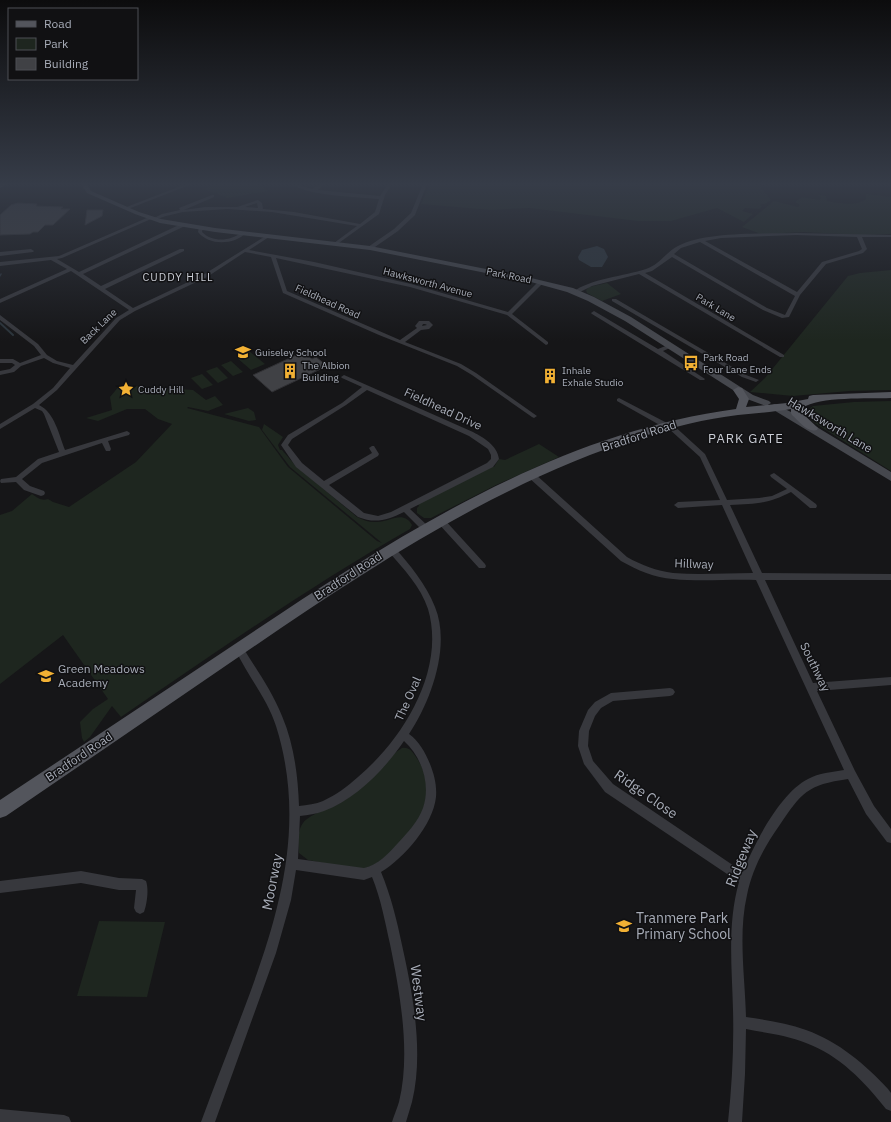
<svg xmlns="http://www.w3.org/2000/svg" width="891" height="1122" font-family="'IBM Plex Sans',sans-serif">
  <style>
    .green { fill: #1e261f }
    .water { fill: #2c353c }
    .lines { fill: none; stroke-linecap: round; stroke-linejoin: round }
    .stream-far1 { stroke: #2c353c; stroke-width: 1.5 }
    .stream { stroke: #2c353c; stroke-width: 2 }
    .building { fill: #404145; stroke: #303034 }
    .street { fill: #37383d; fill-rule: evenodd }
    .secondary { fill: #45474d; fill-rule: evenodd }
    .primary { fill: #53555c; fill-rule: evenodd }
    .labels { text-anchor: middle; stroke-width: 3; stroke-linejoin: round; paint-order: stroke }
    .far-street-label { font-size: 10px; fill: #a8adb8; stroke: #111113 }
    .far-poi-label { font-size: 10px; fill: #a8adb8; stroke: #111113; text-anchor: start }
    .far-neighbourhood-label { font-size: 11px; letter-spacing: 1px; fill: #c9ccd4; stroke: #111113 }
    .street-label { font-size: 12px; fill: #a8adb8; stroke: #111113 }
    .poi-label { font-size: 12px; fill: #a8adb8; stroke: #111113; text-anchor: start }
    .neighbourhood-label { font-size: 13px; letter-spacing: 1px; fill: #c9ccd4; stroke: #111113 }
    .near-street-label { font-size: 14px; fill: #a8adb8; stroke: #111113 }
    .near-poi-label { font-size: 14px; fill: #a8adb8; stroke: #111113; text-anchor: start }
  </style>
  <rect width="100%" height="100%" fill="#161618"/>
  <path class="green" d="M215,184H258L268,191L228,198L204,189Z
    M430,184H758L771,200L765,204H762L760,205L762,206L759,209L745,208L742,211L753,214L744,222L717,208L671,221H638L529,208L491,210L421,204Z
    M866,194L891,197V234L862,235L803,232L761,234L742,227L774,201L798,207L800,205L795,202L802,197L820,200L821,197L818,195L826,196L827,201C839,203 856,207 866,199Z
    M891,270V390L849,391L793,396L750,392L765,378L848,276L860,273Z
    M607,283L621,294L602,301L587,293L586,290L589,287Z
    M249,351L265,364L251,370L236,357Z
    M231,361L243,372L233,376L221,365Z
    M217,367L228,378L218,383L206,371Z
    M202,374L213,385L202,389L191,378Z
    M120,385L193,390L206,400L215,396L223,405L208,411L188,407L187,408L259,427L288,467L377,541L382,543L290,467L262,430L264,424L283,437L278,445L280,450H282L295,465L357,517C363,520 368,522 375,522C389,523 403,509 412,525L410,529C310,586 216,652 121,717L112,706L90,737L84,742L82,738L80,722L93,709L108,699L63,635L0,684V515L12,511L32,494C38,498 41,501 48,499L53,502L69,507L136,462L172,424L158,419L145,409H127L98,421L86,418L112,410L110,397Z
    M891,401V471L813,422C807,416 805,411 813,406L854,402Z
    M248,408L254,412L256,420L249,421L224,414Z
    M539,444L559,457L496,485L431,518H424L417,513V508L419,506L418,504L492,466L494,467L499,459L505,460Z
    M402,748C409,747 412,751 416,757C428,773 430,796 421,815C417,825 408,833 401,841C391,852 379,865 365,868C356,870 319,862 308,860L299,853C298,843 297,831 303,823C309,814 334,807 345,800C367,786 380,762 402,748Z
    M99,921L165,922L147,997L77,996Z"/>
  <path class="water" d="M597,246L604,249L608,257L602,267H591L579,260L578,257L582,250Z"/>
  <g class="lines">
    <path class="stream-far1" d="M0,276L1,274"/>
    <path class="stream" d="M0,323L13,335"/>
  </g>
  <path class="building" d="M18,203L37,204L36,206L63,207L61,209H70L53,225H45L38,232H33L30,234L0,235V215L11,205Z
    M87,210H103L102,216L85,225Z
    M303,352L312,359L316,357L327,366L272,392L253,375Z"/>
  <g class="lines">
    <path class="street" d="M186,184H192L128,209L124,208Z
      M292,184C299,184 306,188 313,189L319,184H324L318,190L380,196L388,184H392L385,195L379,214L336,245L334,244V243L357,226L272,212L227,209L183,212L166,216L154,220L152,219L162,214L180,210L179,208L212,195H214V197L184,210L205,207H237L258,200L262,203L263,209L294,212L360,224L375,212L379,199C358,197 308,196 292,184ZM257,203L258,208L245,207Z
      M423,184H427L415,215L398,231L372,249H368V247L394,229L411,213Z
      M149,217L151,218V219L62,258L57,259L79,272L181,224H185V226L83,274L101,286L180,249H184V251L105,289L133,308L203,275L267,235H269V237L249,250L314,262L411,284L508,312L539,281H543V283L512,314L548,342V344L546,345L507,315L410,287L276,258L287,291L400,340L417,328L415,326L419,321H429L433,325L429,329L421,330L405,342L461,364L476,373L537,416L534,418L532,417L472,375L457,366L379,335L283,293L271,257L245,252L207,277L135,311L120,320L57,390L39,405C55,413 59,435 65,450L127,431L130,433L129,435L108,441L111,449L110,451H106L102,443L42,463L22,479L30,486L44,491L45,493L44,495L41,496L24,490L16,482L1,483L0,481L1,479L16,477L38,459L59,452L44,414L42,411L35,408L0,429V424L33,404L53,388L70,368L53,363L44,358L21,366L14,372L0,375V371L10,369L15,365L12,363H0V359H13L20,363L41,355L34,346L0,320V315L38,344L47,355L57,361L73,365L116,318L129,310L71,271L0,303V299L67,269L51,260L0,266V262L59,256ZM423,324H425L427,325L422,326Z
      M199,227H203L202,232C213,243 231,241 242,232L246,233C234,245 209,246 198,232Z
      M796,233L891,235V237H862L867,249L863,253L826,264L800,295L789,317L782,318L763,310L672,257L652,271L645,273L784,355V357H780L639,274L592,286L578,293L573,292C589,279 625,276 646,269C659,265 666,252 678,246C704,231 765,234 796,233ZM796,235L857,237L862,249L859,251L822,262L797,292L705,241L721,238ZM700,242L795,296L785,315L767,308L674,254L681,248Z
      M31,249L34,251L33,252L0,256V252Z
      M612,299H616L746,375L759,380L756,382L742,377L612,301Z
      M594,311L658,349L668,345H672V347L663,351L705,379L704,380H700L592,314L591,313Z
      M344,375L473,432C484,438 497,445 499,459L493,467L410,509L429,527L430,529L429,531H423L404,512C388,520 375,524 358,517L296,467L281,445L288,435L342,403L362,387L342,378L341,377ZM367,390L469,436L488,449L491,455V459L487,463L391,512L378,516L364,513L329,485L378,456L379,454L374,446H372L369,448L372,453L324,481L302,463L288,445L292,439L346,405Z
      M619,398L667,423H671L705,454L727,500L759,498L772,496L787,489L771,477L770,475L774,473L816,504L817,506L816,508H810L791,492C768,504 755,504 730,505L762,573L891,574V580H765L813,683L891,677V685L817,691L855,771L874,806L891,829V843L887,842L866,814L848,779C807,785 802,792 779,826C764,847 752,870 747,895C738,934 745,977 746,1017C766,1020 787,1023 806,1030C839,1042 865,1064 888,1089L891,1093V1111L886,1109C865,1082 839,1055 806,1043C787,1035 766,1033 746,1029L745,1074L742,1122H728C732,1085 734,1047 733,1010C732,967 727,924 739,882L605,792L584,764L578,746L579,731L588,710L595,702L611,693L670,688L673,689L675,692L673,695L670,696L613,701L601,708L595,716L589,731L588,746L593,761L613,784L743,872C754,844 780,793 808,779C819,773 832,772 844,770L756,580C729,579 700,582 673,579C655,578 637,570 621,561L528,477L527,475L528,473H534L627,557C641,565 657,571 673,573C700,575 727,573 753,573L722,505L678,508L674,505L678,502L720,500L700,457L668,428H665L617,401V399Z
      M440,517L443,518L485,564L486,566L485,568H479L437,522L436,520L437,518Z
      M391,546L394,547C410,565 426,584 435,607C451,646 431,701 409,734C419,741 425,752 430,764C434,774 437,785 436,797C433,825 404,858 381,872C391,896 397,921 402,945C413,994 424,1053 412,1102C410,1109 408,1115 406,1122H392C394,1115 397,1109 399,1102C411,1053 400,993 390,944C385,922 381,899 372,877L364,880L296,870L291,900L276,953L215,1122H201C215,1084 230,1046 244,1009C279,916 307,825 276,726C267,698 247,675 235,649L236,646L239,645L242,646C256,669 272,691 282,716C294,744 298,776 299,806C307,805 316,804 323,801C336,795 348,786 358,777C403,739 446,670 428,609C421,587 403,568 388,551L387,549L388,547ZM404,741C422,757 431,785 423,808C418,822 407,833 398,843C389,853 378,865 364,868L298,859L300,816C308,815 316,814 324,811C356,799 385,769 404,741Z
      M81,871L119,878L142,879L146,881C149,889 147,904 144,912L140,914L136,912L134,908L136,890H119L81,883L0,893V881Z
      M0,1109L64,1115L69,1117L71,1122H0Z"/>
    <path class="secondary" d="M81,184H87L91,191L139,212L161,219L215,228L370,246L531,278L573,288L594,297L631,317L753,395L769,401L771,403L766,406L747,399L625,321L588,301L567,292L531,282L370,250L215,232L160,223L135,214L87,193Z
      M775,404L797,415L891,472V481L772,409L770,407L772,405Z"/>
    <path class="primary" d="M0,184H7L0,188Z
      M738,387L742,388L749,399L746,407L787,403L808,399L809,396L813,395L891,392V398C868,399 820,396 802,408L801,412L818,428L817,430C807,433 799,421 792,415L791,413V409C774,412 756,413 738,415C705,419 673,427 641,437C494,484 366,570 240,656C162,709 84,763 6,816L0,818V800C77,749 155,697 232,646C386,543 549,434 736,409L739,399L733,390Z"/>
  </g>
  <linearGradient id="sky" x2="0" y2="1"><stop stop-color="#0c0c0d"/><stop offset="0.54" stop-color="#363c48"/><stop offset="1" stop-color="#363c48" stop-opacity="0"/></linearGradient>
  <rect width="891" height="341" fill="url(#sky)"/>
  <defs>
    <symbol id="school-bare" viewBox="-9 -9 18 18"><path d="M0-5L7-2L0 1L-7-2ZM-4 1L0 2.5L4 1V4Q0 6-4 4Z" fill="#f2b134" stroke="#111113" stroke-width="2.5" paint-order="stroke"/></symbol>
    <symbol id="bus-bare" viewBox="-9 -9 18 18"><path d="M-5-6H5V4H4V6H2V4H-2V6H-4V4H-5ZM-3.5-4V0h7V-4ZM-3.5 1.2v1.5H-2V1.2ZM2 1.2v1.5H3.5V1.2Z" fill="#f2b134" stroke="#111113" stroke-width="2.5" paint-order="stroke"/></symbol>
    <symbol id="building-bare" viewBox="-9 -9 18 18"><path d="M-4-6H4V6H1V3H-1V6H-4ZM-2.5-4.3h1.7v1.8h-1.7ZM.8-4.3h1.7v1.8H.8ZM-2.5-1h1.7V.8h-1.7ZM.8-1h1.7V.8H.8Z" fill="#f2b134" stroke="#111113" stroke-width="2.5" paint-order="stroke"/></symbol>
    <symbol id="sight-bare" viewBox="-9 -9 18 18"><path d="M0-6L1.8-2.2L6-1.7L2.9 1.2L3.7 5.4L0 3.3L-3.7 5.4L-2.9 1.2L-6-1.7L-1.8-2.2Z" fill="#f2b134" stroke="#111113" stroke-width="2.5" paint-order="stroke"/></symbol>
  </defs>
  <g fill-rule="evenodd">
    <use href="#school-bare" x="232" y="341" width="22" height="22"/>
    <use href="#bus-bare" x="680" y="352" width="22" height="22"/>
    <use href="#building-bare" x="279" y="360" width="22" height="22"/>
    <use href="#building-bare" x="539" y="365" width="22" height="22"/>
    <use href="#sight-bare" x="115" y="378" width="22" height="22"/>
    <use href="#school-bare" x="35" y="665" width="22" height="22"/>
    <use href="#school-bare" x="613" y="915" width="22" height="22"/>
  </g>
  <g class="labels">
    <g class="far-street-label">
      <text transform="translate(509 275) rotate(11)" y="4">Park Road</text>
      <text transform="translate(428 282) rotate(15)" y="4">Hawksworth Avenue</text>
      <text transform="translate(328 301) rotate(24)" y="4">Fieldhead Road</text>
      <text transform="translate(716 307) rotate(31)" y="4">Park Lane</text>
      <text transform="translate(98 326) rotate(-44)" y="4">Back Lane</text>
    </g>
    <g class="far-poi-label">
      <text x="255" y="356">Guiseley School</text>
      <text x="703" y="361">Park Road<tspan x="703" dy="12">Four Lane Ends</tspan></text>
      <text x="302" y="369">The Albion<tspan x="302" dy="12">Building</tspan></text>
      <text x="562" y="374">Inhale<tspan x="562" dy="12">Exhale Studio</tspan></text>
      <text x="138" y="393">Cuddy Hill</text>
    </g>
    <g class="far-neighbourhood-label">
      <text x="178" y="281">CUDDY HILL</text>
    </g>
    <g class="street-label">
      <text transform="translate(443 409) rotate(25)" y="4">Fieldhead Drive</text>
      <text transform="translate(830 425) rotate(31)" y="4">Hawksworth Lane</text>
      <text transform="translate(639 436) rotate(-18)" y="4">Bradford Road</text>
      <text transform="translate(694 564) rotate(2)" y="4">Hillway</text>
      <text transform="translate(348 576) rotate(-33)" y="4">Bradford Road</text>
      <text transform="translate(815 667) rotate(64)" y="4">Southway</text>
      <text transform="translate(408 699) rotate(-66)" y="4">The Oval</text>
      <text transform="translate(79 757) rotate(-34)" y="4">Bradford Road</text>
    </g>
    <g class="poi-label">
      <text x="58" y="673">Green Meadows<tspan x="58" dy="14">Academy</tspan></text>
    </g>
    <g class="neighbourhood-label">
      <text x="746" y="443">PARK GATE</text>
    </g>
    <g class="near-street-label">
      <text transform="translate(646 794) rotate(35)" y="5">Ridge Close</text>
      <text transform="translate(741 858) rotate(-68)" y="5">Ridgeway</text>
      <text transform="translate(272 882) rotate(-79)" y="5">Moorway</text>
      <text transform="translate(419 993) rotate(83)" y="5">Westway</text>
    </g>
    <g class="near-poi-label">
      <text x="636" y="923">Tranmere Park<tspan x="636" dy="16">Primary School</tspan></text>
    </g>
  </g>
  <rect x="8" y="8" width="130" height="72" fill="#111113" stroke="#4d4f55"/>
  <rect x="16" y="21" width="20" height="6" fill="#53555c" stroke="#4d4f55"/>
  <text x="44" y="28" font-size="12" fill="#a8adb8">Road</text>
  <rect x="16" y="38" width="20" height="12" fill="#1e261f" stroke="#4d4f55"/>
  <text x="44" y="48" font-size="12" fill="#a8adb8">Park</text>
  <rect x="16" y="58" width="20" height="12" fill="#404145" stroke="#4d4f55"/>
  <text x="44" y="68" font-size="12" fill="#a8adb8">Building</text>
</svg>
